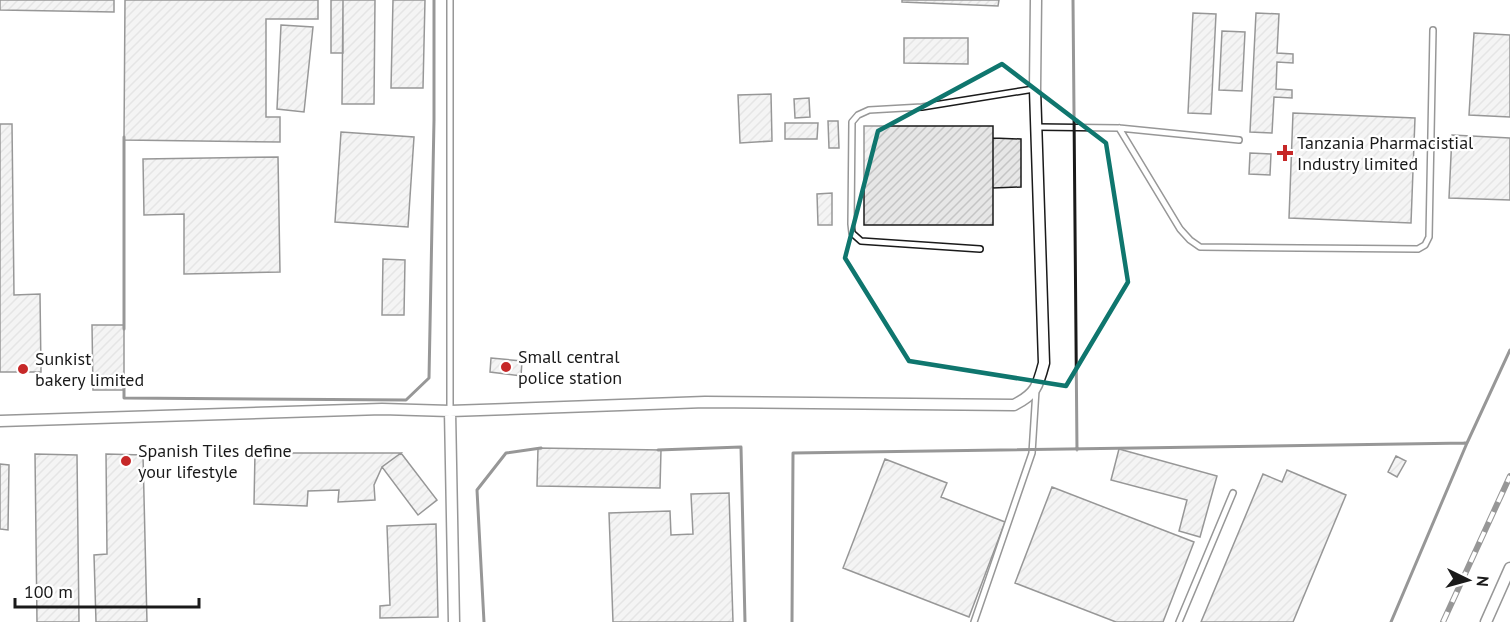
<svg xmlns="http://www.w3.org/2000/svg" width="1510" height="622" font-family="'PT Sans',sans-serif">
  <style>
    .building { fill: url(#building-hatch); stroke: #1a1a1a; stroke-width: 1.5 }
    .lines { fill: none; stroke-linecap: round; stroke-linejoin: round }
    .service-casing { stroke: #1a1a1a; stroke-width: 8 }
    .minor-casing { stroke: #1a1a1a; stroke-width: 13 }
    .service { stroke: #fff; stroke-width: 5 }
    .minor { stroke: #fff; stroke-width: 10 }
    .rail-casing { stroke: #1a1a1a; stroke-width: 6 }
    .rail { stroke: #fff; stroke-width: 4; stroke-dasharray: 11; stroke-linecap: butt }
    .wall { stroke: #1a1a1a; stroke-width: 3 }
    .marked { fill: none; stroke: #0f766e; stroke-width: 4.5; stroke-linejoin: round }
    .poi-dot { fill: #c62828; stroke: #fff; stroke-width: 2 }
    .labels { text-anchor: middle; stroke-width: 4.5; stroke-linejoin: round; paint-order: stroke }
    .poi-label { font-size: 18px; fill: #1a1a1a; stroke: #fff; text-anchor: start }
  </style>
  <defs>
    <pattern id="building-hatch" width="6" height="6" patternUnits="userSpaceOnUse" patternTransform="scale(1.5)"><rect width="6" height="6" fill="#e6e6e6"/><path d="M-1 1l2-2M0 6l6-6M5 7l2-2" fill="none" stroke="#c5c5c5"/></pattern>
  </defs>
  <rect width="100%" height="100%" fill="#fff"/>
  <path class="building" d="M0,0H114V12L0,10Z
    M125,0H318V19H266V117H280V142L124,140Z
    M331,0H343V53H331Z
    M343,0H375L374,104H342Z
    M393,0H425L423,88H391Z
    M902,0H999L998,6L902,2Z
    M1193,13L1216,14L1211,114L1188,113Z
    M1256,13L1279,14L1277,53L1293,54V63L1277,62L1276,89L1292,90V98L1274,97L1272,133L1250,132Z
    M281,25L313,27L304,112L277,109Z
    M1222,31L1245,32L1242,91L1219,90Z
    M1474,33L1510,35V117L1469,115Z
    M904,38H968V64L904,63Z
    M771,94L772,141L740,143L738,95Z
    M809,98L810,117L795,118L794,99Z
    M1293,113L1415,118L1411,223L1289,218Z
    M828,121H838L839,148H829Z
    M785,123H818L817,139H785Z
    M0,124H12L14,295L40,294L41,372H0Z
    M864,126H993V225H864Z
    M341,132L414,137L408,227L335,222Z
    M1452,135L1510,138V200L1449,198Z
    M993,138L1021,139V187L993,188Z
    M1250,153L1271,154L1270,175L1249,174Z
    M278,157L280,272L184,274V214L144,215L143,159Z
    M832,193V225H818L817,194Z
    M383,259L405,260L404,315H382Z
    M92,325H124V390H93Z
    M491,358L522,361L521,376L490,372Z
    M538,448L661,450L660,488L537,486Z
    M1119,449L1217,476L1200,537L1179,531L1187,500L1111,480Z
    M255,453H401L382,467L374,485L375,500L338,502L339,490L308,491L307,506L254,504Z
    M401,453L437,500L418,515L382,467Z
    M35,454L77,455L79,622H37Z
    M106,454L143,455L147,622H96L94,555L107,554Z
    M1396,456L1406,461L1397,477L1388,472Z
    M885,459L947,483L941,497L1005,522L969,617L843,568Z
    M0,464L9,465L8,530L0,529Z
    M1287,470L1346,495L1293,622H1201L1263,474L1282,482Z
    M1052,487L1194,542L1163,622H1116L1015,583Z
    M729,493L733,622H613L609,513L670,511L671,535L693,534L691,494Z
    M436,524L438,617L380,618V606L390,605L387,526Z"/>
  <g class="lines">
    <defs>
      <path id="service" d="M450,0V411
        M1037,127L1119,128L1239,140
        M1119,128L1180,229L1190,240L1200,247L1418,249L1425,245L1429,237L1433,30
        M980,249L861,241L852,233L851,224L852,122L858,115L869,110L922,107L1034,89
        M974,622L1032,453L1036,390
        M1179,622L1233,493"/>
      <path id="minor" d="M450,411L454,622
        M0,421L382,409L450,411L705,402L1014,405C1036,394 1038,386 1044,363L1035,89L1036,0
        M1486,622L1510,568"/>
    </defs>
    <use href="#service" class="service-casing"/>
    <use href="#minor" class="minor-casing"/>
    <use href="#service" class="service"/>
    <use href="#minor" class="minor"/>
    <defs>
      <path id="rail" d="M1443,622L1510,476"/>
    </defs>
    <use href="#rail" class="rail-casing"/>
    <use href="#rail" class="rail"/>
    <path class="wall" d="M1073,0L1077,450
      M124,137V329
      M124,386V398L406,400L429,378L434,120V0
      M1464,443H1467L1510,350
      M658,450L741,447L745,622
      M484,622L477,490L506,453L541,448
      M792,622L793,453L1467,443L1391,622"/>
  </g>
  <path d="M0 0H1510V622H0ZM1002,64L1106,143L1128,282L1066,386L909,361L845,258L878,131Z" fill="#fff" fill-opacity=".55" fill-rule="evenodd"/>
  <path class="marked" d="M1002,64L1106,143L1128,282L1066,386L909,361L845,258L878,131Z"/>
  <g class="poi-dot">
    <path d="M1282 144h6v6h6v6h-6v6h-6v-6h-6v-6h6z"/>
    <circle cx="506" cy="367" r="6"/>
    <circle cx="23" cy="369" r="6"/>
    <circle cx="126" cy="461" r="6"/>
  </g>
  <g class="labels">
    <g class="poi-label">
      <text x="1297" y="149">Tanzania Pharmacistial<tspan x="1297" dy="21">Industry limited</tspan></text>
      <text x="518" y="363">Small central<tspan x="518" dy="21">police station</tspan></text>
      <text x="35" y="365">Sunkist<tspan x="35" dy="21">bakery limited</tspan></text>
      <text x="138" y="457">Spanish Tiles define<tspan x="138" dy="21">your lifestyle</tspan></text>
    </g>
  </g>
  <g transform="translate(1468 580) rotate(95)" stroke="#ffffff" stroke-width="4.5" paint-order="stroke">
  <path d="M0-4.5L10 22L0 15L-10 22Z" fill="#1a1a1a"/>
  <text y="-9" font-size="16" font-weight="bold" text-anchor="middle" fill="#1a1a1a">N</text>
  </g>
  <path d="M15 598v9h184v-9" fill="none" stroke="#1a1a1a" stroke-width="3"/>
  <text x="24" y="598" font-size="18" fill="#1a1a1a" stroke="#ffffff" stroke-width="4.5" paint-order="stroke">100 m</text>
</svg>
